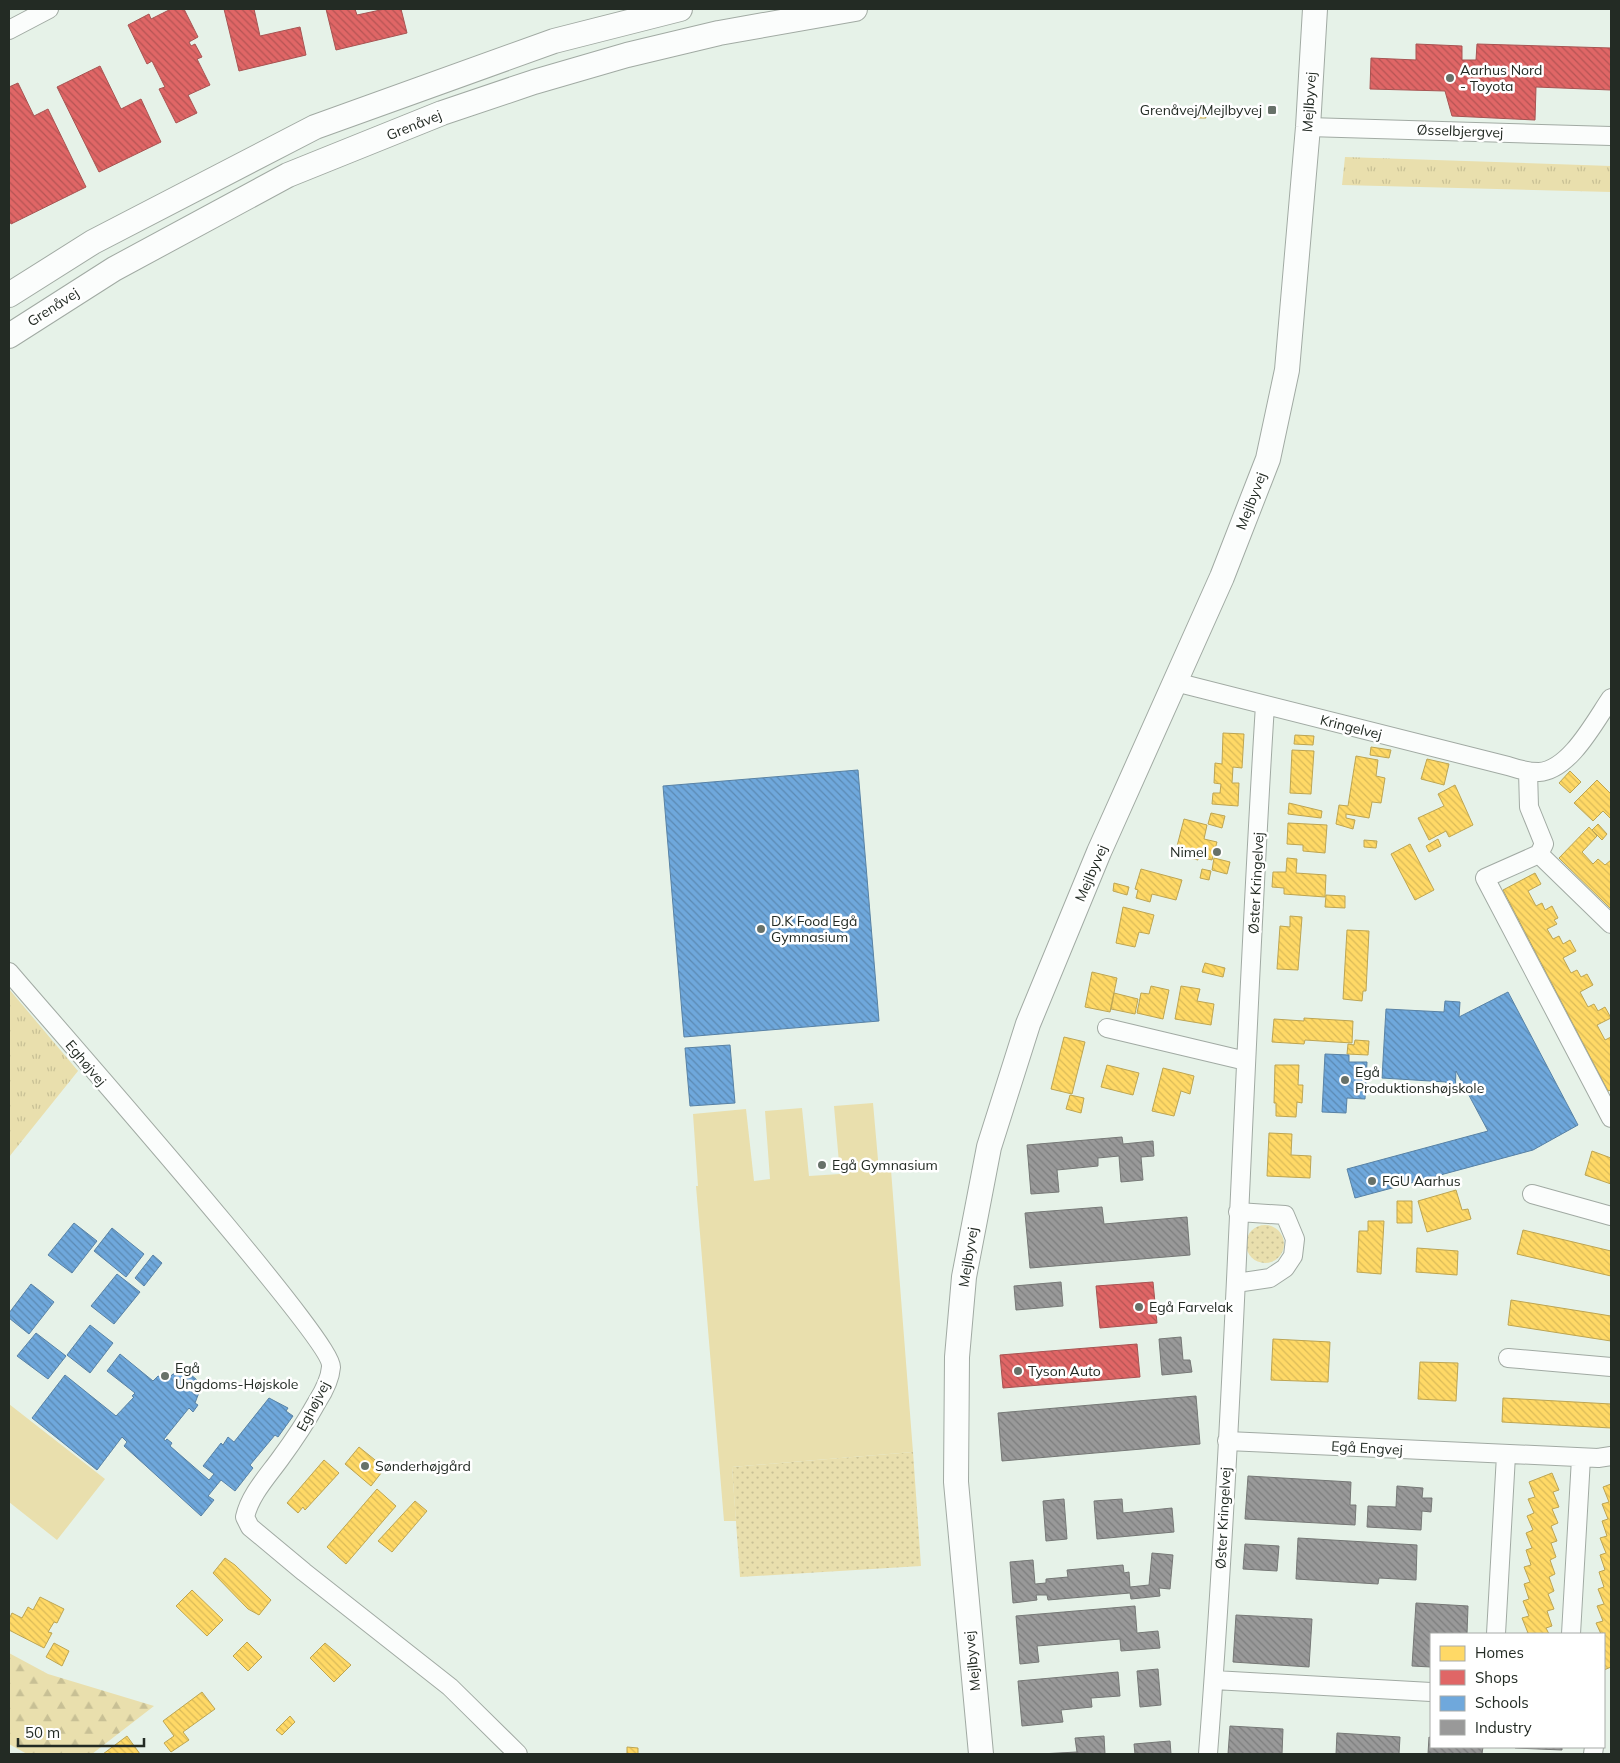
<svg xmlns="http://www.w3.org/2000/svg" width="1620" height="1763" font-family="Mulish,sans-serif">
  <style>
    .grass { fill: url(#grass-tufts) }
    .forest { fill: url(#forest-firs) }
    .park { fill: url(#park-dots) }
    .garden { fill: #e9dfad }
    .homes { fill: url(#homes-back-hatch); stroke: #bda552 }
    .shops { fill: url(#shops-back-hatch); stroke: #a75452 }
    .schools { fill: url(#schools-back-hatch); stroke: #5882a5 }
    .industry { fill: url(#industry-back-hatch); stroke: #767876 }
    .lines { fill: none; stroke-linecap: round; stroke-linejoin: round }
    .street-casing { stroke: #a1aaa3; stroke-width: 20 }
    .secondary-casing { stroke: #a1aaa3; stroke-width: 26 }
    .street { stroke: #fbfdfc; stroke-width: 18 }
    .secondary { stroke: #fbfdfc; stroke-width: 24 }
    .poi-dot { fill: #677169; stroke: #fff; stroke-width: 2 }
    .labels { text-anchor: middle; stroke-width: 5; stroke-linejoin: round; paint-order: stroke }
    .poi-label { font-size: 14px; fill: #232b24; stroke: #fff; text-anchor: start }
    .street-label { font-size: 14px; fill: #232b24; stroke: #fff }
  </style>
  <defs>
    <pattern id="grass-tufts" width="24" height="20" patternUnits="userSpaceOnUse" patternTransform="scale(1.25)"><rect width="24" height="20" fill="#e9dfad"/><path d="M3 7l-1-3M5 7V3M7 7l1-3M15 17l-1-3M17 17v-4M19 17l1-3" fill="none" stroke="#c8c095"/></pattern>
    <pattern id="forest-firs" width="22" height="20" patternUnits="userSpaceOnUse" patternTransform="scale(1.25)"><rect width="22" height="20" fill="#e9dfad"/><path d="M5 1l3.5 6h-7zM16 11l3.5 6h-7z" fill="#c8c095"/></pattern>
    <pattern id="park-dots" width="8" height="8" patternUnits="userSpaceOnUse" patternTransform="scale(1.25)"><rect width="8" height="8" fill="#e9dfad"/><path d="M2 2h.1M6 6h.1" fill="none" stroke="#c8c095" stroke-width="1.8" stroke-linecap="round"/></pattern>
    <pattern id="homes-back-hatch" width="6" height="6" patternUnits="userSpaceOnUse" patternTransform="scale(1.25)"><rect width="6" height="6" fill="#ffd966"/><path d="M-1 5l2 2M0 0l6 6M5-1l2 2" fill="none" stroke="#daba58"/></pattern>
    <pattern id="shops-back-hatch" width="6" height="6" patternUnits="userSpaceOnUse" patternTransform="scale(1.25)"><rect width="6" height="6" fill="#e06666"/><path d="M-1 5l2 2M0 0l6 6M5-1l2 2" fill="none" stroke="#b55454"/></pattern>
    <pattern id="schools-back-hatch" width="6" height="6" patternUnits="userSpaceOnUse" patternTransform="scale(1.25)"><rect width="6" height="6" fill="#6fa8dc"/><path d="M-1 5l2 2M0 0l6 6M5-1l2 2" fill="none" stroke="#5b89b2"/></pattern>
    <pattern id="industry-back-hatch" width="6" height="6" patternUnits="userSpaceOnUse" patternTransform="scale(1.25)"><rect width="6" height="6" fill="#999"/><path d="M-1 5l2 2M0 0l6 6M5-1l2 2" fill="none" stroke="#7c7d7d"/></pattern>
  </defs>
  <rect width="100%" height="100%" fill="#e6f2e8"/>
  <path class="grass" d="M1345,157L1611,166V192L1342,185Z
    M9,989L78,1071L9,1157Z"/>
  <path class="forest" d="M9,1653L48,1674L154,1706L92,1754H27L9,1744Z"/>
  <path class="park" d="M1246 1244a19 19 0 1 1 38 0a19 19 0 1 1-38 0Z
    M913,1452L921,1566L740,1577L732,1467Z"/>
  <path class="garden" d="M873,1103L879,1171L891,1170L913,1452L732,1467L736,1521H724L696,1186H698L693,1114L746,1109L754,1181L770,1179L765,1111L802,1108L809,1176L840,1174L834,1106Z
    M9,1404L105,1479L57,1540L9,1502Z"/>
  <path class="homes" d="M1192,112L1206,113V118H1192Z
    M1223,733L1244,734L1242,768L1233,767L1232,783H1239L1238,806L1212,804L1213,793H1220L1221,784L1214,783L1215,763L1222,764Z
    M1295,735L1314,736L1313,745L1294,744Z
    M1371,747L1391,750L1389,758L1370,755Z
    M1292,750L1314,751L1311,794L1290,793Z
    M1356,756L1378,760L1376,776L1385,778L1381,803L1372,802L1369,818L1346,814V818L1355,820L1353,829L1336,824L1339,805L1348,806Z
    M1427,759L1449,764L1444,785L1421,779Z
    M1570,771L1581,782L1570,793L1559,783Z
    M1597,780L1611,794V819L1603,811L1593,821L1574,803Z
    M1455,785L1473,825L1449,837L1446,831L1429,840L1418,818L1444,806L1438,794Z
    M1289,803L1322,811L1321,818L1288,814Z
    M1211,813L1225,816L1222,828L1208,824Z
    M1184,819L1207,825L1204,839L1217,842L1212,860L1199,857L1198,860L1175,854Z
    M1288,823L1327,825L1325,853L1303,851V845L1287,844Z
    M1598,824L1607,834L1602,840L1592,830Z
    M1589,827L1597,836L1582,852L1593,864L1598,859L1605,865L1611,860V909L1559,858Z
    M1438,839L1441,846L1429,852L1426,846Z
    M1364,840L1377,841L1376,848L1364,847Z
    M1410,844L1434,890L1415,900L1391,854Z
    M1214,858L1230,862L1227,874L1212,870Z
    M1287,858L1297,859L1296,873L1326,875L1325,897L1284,894V888L1272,887L1273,872H1286Z
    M1141,869L1182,880L1176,900L1152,894L1150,902L1136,898L1138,890L1135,889Z
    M1202,869L1211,871L1209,880L1200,878Z
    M1535,873L1541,884L1528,891L1536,906L1542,903L1545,910L1552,906L1558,918L1554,920L1557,924L1547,929L1553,939L1559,936L1563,944L1570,940L1576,951L1563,958L1571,973L1577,970L1581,977L1587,974L1593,985L1580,992L1588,1007L1594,1004L1598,1011L1605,1007L1611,1018L1597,1025L1605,1040L1611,1037V1090L1608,1091L1503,890Z
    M1114,883L1129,887L1127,895L1113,891Z
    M1326,895L1345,896V908L1325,907Z
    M1123,907L1154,915L1149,934L1139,932L1135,947L1116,943Z
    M1290,916L1302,917L1298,970L1277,969L1280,926L1290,927Z
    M1347,930L1369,931L1366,991H1363L1362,1001L1343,999Z
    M1205,963L1225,968L1223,977L1202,972Z
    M1092,972L1117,978L1110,1012L1085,1007Z
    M1151,986L1169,990L1163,1019L1137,1013L1141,993L1149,994Z
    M1181,986L1200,989L1197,1001L1214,1004L1211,1025L1175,1019Z
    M1114,993L1138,999L1135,1014L1111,1009Z
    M1304,1018L1353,1021L1352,1043L1305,1040L1304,1044L1272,1042L1274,1019L1304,1021Z
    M1064,1037L1085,1042L1072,1094L1051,1089Z
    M1355,1040L1369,1041L1368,1055L1347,1054L1348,1044L1354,1045Z
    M1107,1065L1139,1073L1133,1095L1101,1087Z
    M1275,1065H1299L1298,1085H1303L1302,1103L1297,1102L1296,1117L1276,1116V1103H1274Z
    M1163,1068L1194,1076L1190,1094L1181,1091L1174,1116L1152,1111Z
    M1070,1095L1084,1098L1081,1113L1066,1109Z
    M1269,1133L1292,1134L1291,1155L1311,1156L1310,1178L1267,1176Z
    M1592,1151L1611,1158V1184L1585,1175Z
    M1456,1190L1462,1210L1468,1209L1471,1219L1427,1232L1418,1201Z
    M1397,1201H1412V1223H1397Z
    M1368,1221H1384L1381,1274L1357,1272L1359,1231H1368Z
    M1523,1230L1611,1251V1276L1517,1254Z
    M1417,1248L1458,1251L1457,1275L1416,1272Z
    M1511,1300L1611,1316V1341L1508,1325Z
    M1273,1339L1330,1342L1328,1382L1271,1380Z
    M1420,1362L1458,1363L1456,1401L1418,1399Z
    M1503,1398L1611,1404V1428L1502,1422Z
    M359,1447L385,1468L371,1486L345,1464Z
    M324,1460L339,1473L305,1510L303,1507L298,1513L287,1503Z
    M1552,1473L1559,1490L1553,1492L1559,1507L1552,1509L1558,1523L1551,1526L1557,1541L1551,1543L1556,1557L1550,1560L1555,1574L1549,1577L1554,1591L1548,1594L1554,1609L1547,1611L1552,1626L1546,1628L1549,1634H1524L1528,1633L1522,1618L1529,1616L1523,1601L1529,1599L1524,1584L1530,1582L1524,1567L1531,1565L1526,1550L1532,1548L1526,1533L1533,1530L1527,1516L1534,1513L1528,1499L1535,1497L1529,1482Z
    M1611,1484V1667L1604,1670V1634H1601L1596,1623L1603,1621L1597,1606L1604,1604L1598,1589L1604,1587L1599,1572L1605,1570L1600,1555L1606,1553L1600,1538L1607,1536L1602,1521L1608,1519L1602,1504L1609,1502L1603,1487Z
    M377,1489L396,1506L346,1564L327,1547Z
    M415,1501L427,1511L392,1552L378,1541Z
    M225,1558L235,1565L271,1600L259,1615L248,1609L213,1573Z
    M192,1590L223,1620L207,1636L176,1606Z
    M40,1597L64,1609L57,1623L54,1622L48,1632L52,1633L44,1648L9,1630V1619L12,1613L22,1618L28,1607L33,1610Z
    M247,1642L262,1657L248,1671L233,1656Z
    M54,1643L69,1651L62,1666L46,1657Z
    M325,1643L351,1665L334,1682L310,1658Z
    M202,1692L215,1709L183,1732L189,1740L171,1752L164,1743L174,1736L163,1721Z
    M290,1716L295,1722L282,1735L276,1730Z
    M127,1736L140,1754H103Z
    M627,1747L638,1748V1754H627Z"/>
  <path class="shops" d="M171,9H184L198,37L189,42L191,46L195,44L202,57L197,59L210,85L188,95L197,113L176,123L159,89L165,87L152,61L147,64L128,25L149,14L151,19Z
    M224,9H254L260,36L300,27L306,55L239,71Z
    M326,9H355L357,15L385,9H401L407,33L336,50Z
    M1416,44L1462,46V60H1476L1477,44L1611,48V90L1536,87L1535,120L1452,116L1445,91L1370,89L1371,58L1416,60Z
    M100,66L121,109L141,99L161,142L99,172L57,87Z
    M18,83L34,116L48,109L86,187L11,224L9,219V87Z
    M1153,1282L1157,1323L1100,1328L1096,1286Z
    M1137,1344L1140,1377L1003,1388L1000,1355Z"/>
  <path class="schools" d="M858,770L879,1021L684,1037L663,786Z
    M1508,992L1578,1125L1533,1150L1355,1198L1347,1169L1488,1131L1456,1071L1455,1091L1446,1090V1082L1382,1078L1386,1009L1444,1012L1445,1001L1460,1002L1459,1017Z
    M730,1045L735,1103L690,1106L685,1048Z
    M1325,1054L1349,1055V1062H1367L1365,1099L1347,1098L1346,1113L1322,1112Z
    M74,1223L97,1241L72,1273L48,1255Z
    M112,1228L144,1254L126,1277L94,1251Z
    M153,1255L162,1263L144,1286L135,1278Z
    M117,1274L140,1292L114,1324L91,1306Z
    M31,1284L54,1302L29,1334L9,1318V1313Z
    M90,1325L113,1343L90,1373L67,1355Z
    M36,1333L66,1356L48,1379L17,1356Z
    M120,1354L153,1381L158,1376L166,1380L173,1374L182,1371L189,1373L197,1380L200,1390L195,1403L198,1405L193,1412L189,1408L164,1439L165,1441L167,1439L172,1443L170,1446L209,1480L214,1474L203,1466L221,1443L223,1445L228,1437L234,1442L269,1398L288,1408L286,1411L293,1416L278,1437L275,1435L250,1465L253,1468L235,1491L221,1480L208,1496L214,1500L201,1516L124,1446L127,1442L122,1437L97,1470L32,1418L65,1375L116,1416L134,1397L132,1396L135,1393L107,1371Z"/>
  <path class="industry" d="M1122,1137L1123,1144L1153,1141L1154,1156L1141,1157L1143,1180L1121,1182L1119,1156L1098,1158V1166L1057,1170L1059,1192L1031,1194L1027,1145Z
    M1102,1207L1104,1224L1187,1217L1190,1255L1030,1268L1025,1213Z
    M1061,1282L1063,1306L1016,1310L1014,1286Z
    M1181,1337L1183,1360H1190L1192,1372L1162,1375L1159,1339Z
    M1196,1396L1200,1444L1002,1461L998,1413Z
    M1248,1476L1351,1482L1350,1505H1356L1355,1525L1245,1519Z
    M1397,1486L1423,1488L1422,1498H1432L1431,1512L1422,1511L1421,1530L1367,1527L1368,1506L1396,1507Z
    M1064,1499L1067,1539L1046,1541L1043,1501Z
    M1122,1499L1123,1513L1172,1508L1174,1532L1097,1539L1094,1501Z
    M1298,1538L1417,1545L1416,1580L1379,1578L1378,1584L1296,1579Z
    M1245,1544L1279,1546L1277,1571L1243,1569Z
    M1152,1553L1173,1555L1170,1589L1159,1588L1160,1596L1131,1599L1130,1593L1048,1600L1047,1595H1036L1037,1600L1013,1603L1010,1562L1033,1560L1035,1584L1046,1583V1579L1068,1577L1067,1570L1123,1565L1124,1573L1129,1572L1130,1587L1149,1585Z
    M1416,1603L1468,1606L1467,1634H1431V1667L1412,1666Z
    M1135,1606L1137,1633L1158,1631L1160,1648L1121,1651L1120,1639L1037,1646L1039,1662L1020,1664L1016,1616Z
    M1236,1615L1312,1619L1309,1667L1233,1662Z
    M1158,1669L1161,1705L1140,1707L1137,1671Z
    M1118,1672L1120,1696L1091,1698L1092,1707L1061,1710L1063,1722L1022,1726L1018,1681Z
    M1230,1726L1283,1729L1282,1754H1228Z
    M1337,1733L1400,1737L1399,1754H1336Z
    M1104,1736L1105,1754H1040L1077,1752L1075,1738Z
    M1429,1737L1431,1738V1747H1483L1482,1754H1428Z
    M1170,1741L1171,1754H1135L1134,1744Z
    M1515,1747H1562V1750L1515,1748Z"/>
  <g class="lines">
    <defs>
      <path id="street" d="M9,30L49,9
        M1308,127L1611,136
        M1175,682L1508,766C1517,769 1528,772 1539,772C1570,770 1595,721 1611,698
        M1528,771L1529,807L1544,844L1539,854
        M1611,924L1539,854L1485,878L1611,1118
        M9,972C47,1017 333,1340 331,1367C330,1380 324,1391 317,1402C306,1422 294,1440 280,1459C267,1477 250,1495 245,1517L250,1527L304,1572L450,1687L518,1754
        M1107,1028L1246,1061
        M1532,1194L1611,1216
        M1236,1283L1270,1278L1285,1268L1293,1256L1295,1239L1285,1215L1238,1212
        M1508,1358L1611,1367
        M1227,1441L1598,1458L1611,1456
        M1496,1634L1506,1455
        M1571,1634L1581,1458
        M1214,1680L1431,1692
        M1208,1754C1235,1405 1243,1055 1265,705
        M1593,1754L1594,1747"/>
      <path id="secondary" d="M9,295L93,242L315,127L554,41L680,9
        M9,336L114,269L288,175L442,113L534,82L627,55L719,33L855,9
        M981,1754L956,1482L957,1357L964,1277L989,1147L1028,1024L1099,852L1222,577L1268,459L1287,370L1308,127L1315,9"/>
    </defs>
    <use href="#street" class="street-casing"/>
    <use href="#secondary" class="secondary-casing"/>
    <use href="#street" class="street"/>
    <use href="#secondary" class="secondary"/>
  </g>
  <g class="poi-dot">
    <circle cx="1450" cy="78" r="5"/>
    <rect x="1267" y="105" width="10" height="10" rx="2.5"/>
    <circle cx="1217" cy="852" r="5"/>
    <circle cx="761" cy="929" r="5"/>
    <circle cx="1345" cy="1080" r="5"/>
    <circle cx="822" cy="1165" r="5"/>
    <circle cx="1372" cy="1181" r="5"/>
    <circle cx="1139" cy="1307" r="5"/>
    <circle cx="1018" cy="1371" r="5"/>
    <circle cx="165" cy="1376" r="5"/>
    <circle cx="365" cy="1466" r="5"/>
  </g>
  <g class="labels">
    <g class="poi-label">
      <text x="1460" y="75">Aarhus Nord<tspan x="1460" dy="16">- Toyota</tspan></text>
      <text x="1262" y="115" text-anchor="end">Grenåvej/Mejlbyvej</text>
      <text x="1207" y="857" text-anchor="end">Nimel</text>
      <text x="771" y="926">D.K Food Egå<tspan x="771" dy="16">Gymnasium</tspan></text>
      <text x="1355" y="1077">Egå<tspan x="1355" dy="16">Produktionshøjskole</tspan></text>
      <text x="832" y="1170">Egå Gymnasium</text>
      <text x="1382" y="1186">FGU Aarhus</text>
      <text x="1149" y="1312">Egå Farvelak</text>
      <text x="175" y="1373">Egå<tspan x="175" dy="16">Ungdoms-Højskole</tspan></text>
      <text x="1028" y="1376">Tyson Auto</text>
      <text x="375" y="1471">Sønderhøjgård</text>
    </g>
    <g class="street-label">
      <text transform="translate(1309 102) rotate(-86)" y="5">Mejlbyvej</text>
      <text transform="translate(414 125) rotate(-22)" y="5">Grenåvej</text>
      <text transform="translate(1460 131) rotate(2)" y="5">Øsselbjergvej</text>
      <text transform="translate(53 307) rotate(-33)" y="5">Grenåvej</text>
      <text transform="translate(1251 501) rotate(-69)" y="5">Mejlbyvej</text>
      <text transform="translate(1351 727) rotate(14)" y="5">Kringelvej</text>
      <text transform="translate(1091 873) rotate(-67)" y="5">Mejlbyvej</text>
      <text transform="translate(1256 883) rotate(-87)" y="5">Øster Kringelvej</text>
      <text transform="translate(86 1063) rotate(50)" y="5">Eghøjvej</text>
      <text transform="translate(968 1257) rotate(-81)" y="5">Mejlbyvej</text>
      <text transform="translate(313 1406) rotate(-62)" y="5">Eghøjvej</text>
      <text transform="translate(1367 1448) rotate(3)" y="5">Egå Engvej</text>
      <text transform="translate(1223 1518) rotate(-87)" y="5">Øster Kringelvej</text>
      <text transform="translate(972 1661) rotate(-96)" y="5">Mejlbyvej</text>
    </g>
  </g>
  <rect width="1620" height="1763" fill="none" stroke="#232b24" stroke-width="20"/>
  <rect x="1430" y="1633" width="175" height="115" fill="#ffffff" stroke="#a7aaa7"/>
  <rect x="1440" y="1646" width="25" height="15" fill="#ffd966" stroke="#a7aaa7"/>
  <text x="1475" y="1658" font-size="15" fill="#232b24">Homes</text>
  <rect x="1440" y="1670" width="25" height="15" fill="#e06666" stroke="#a7aaa7"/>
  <text x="1475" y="1683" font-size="15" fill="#232b24">Shops</text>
  <rect x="1440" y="1696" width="25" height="15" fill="#6fa8dc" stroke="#a7aaa7"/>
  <text x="1475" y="1708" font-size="15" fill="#232b24">Schools</text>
  <rect x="1440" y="1720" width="25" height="15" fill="#999999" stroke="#a7aaa7"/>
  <text x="1475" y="1733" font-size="15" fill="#232b24">Industry</text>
  <path d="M18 1738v8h126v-8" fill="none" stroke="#232b24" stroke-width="2.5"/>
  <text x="25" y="1738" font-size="15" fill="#232b24" stroke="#ffffff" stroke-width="4" paint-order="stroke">50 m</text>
</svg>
